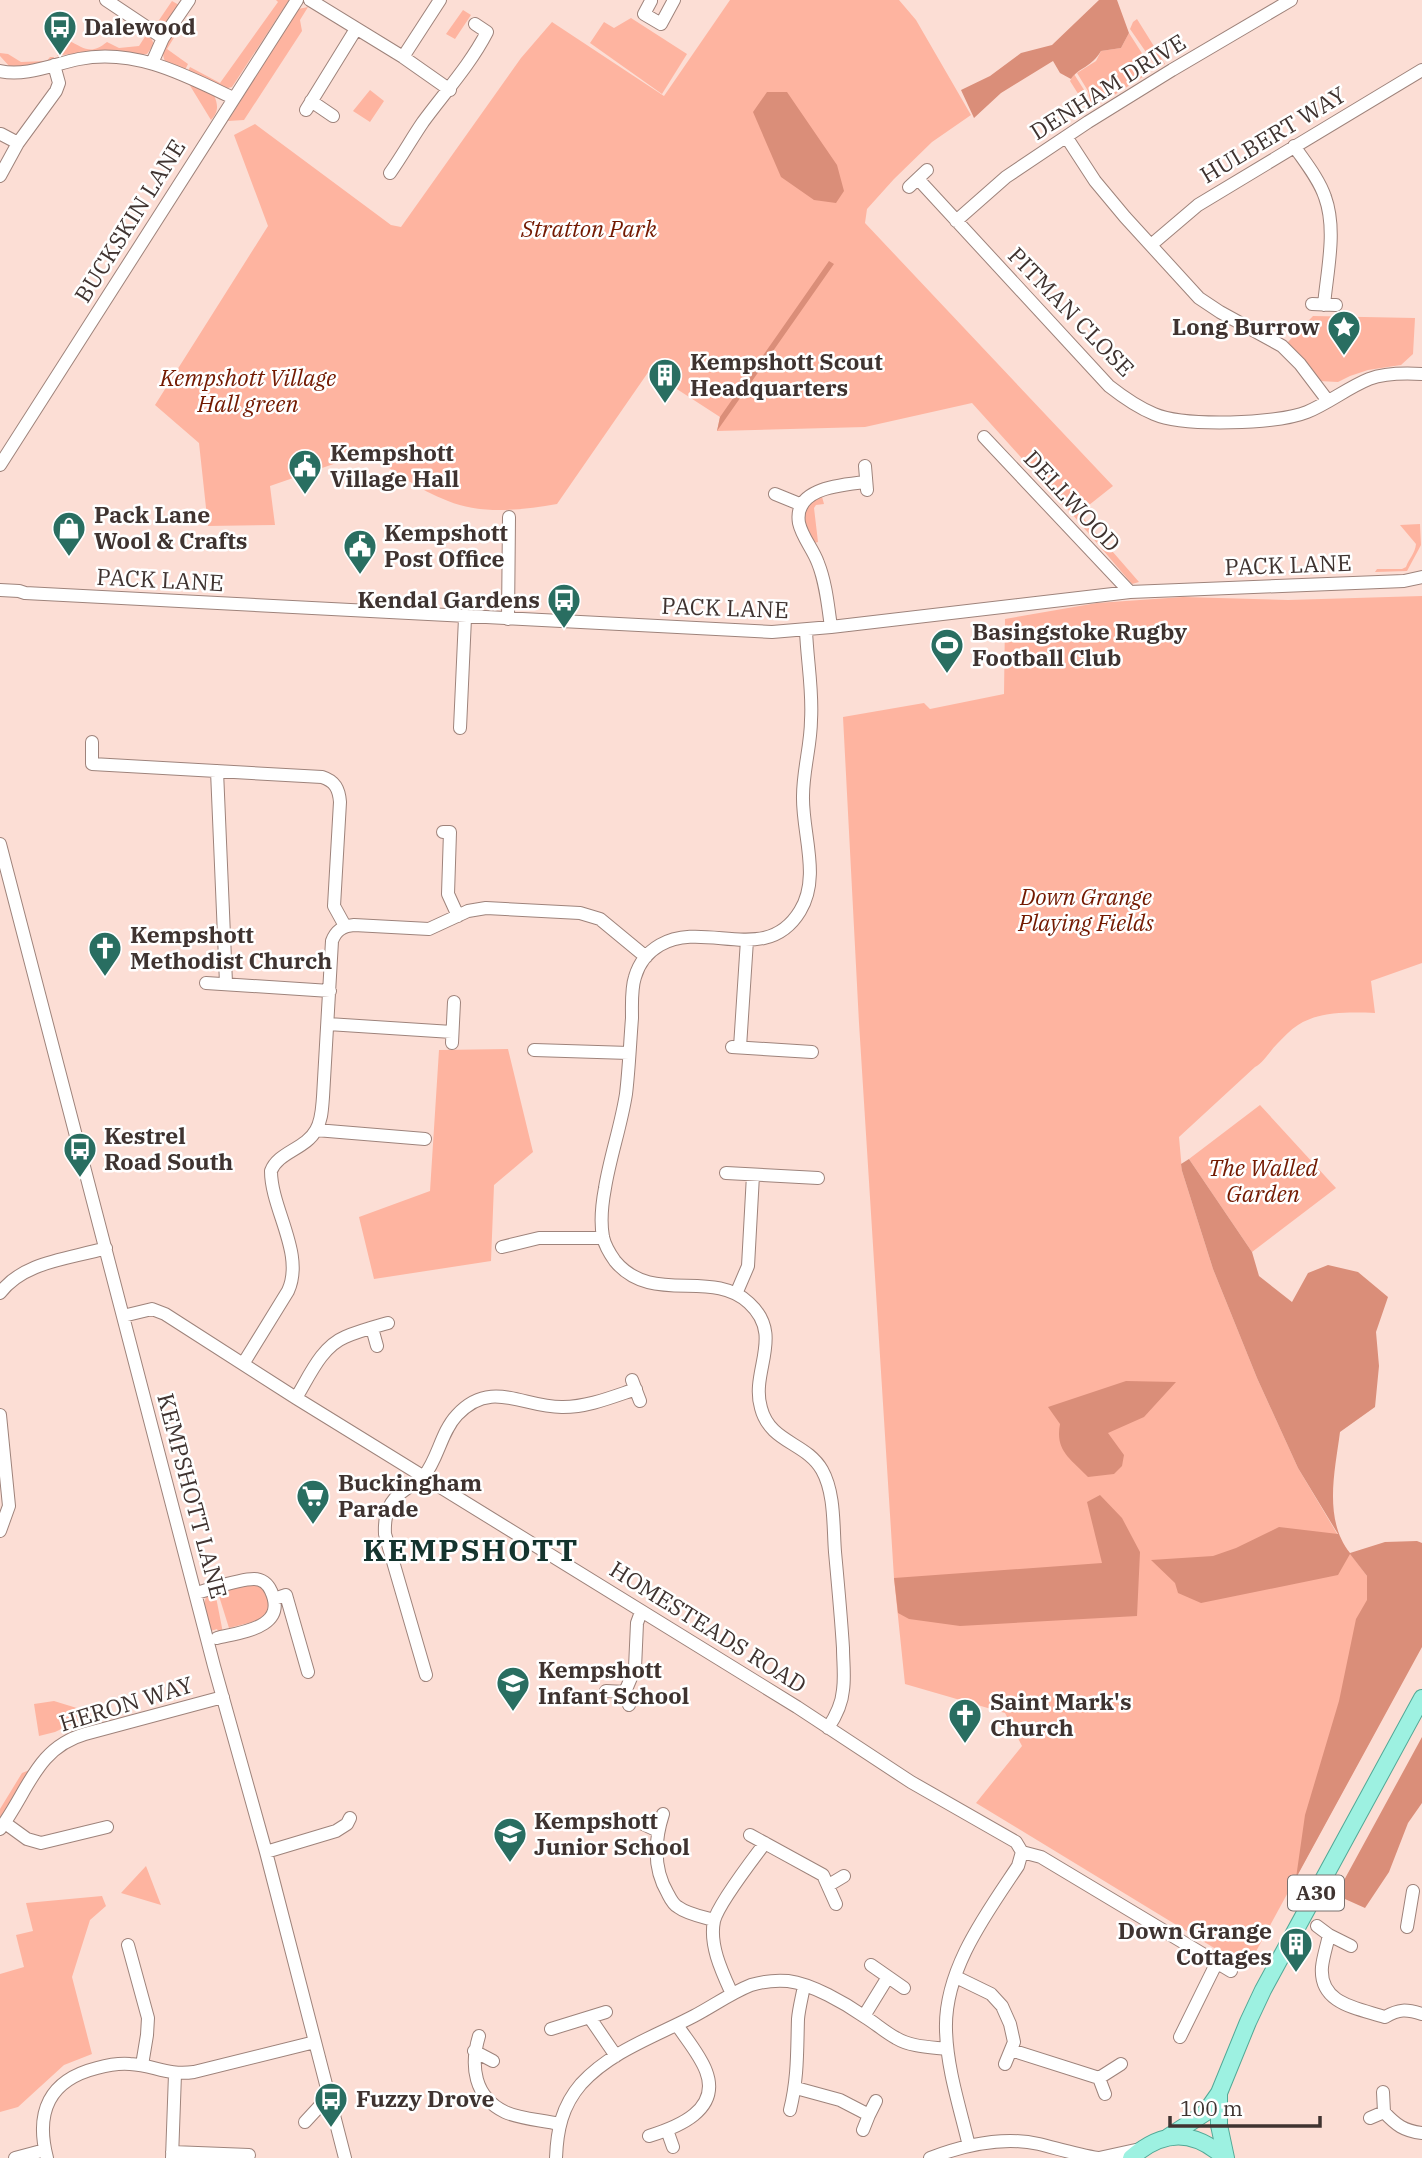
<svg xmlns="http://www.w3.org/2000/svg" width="1422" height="2158" font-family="'IBM Plex Serif',serif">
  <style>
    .green { fill: #feb4a0 }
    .forest { fill: #da8e79 }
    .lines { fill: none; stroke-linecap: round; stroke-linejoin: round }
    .minor-casing { stroke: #9e837b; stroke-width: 14 }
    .major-casing { stroke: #52a896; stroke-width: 18 }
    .minor { stroke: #fff; stroke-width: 12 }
    .major { stroke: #9df1e1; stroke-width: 16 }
    .labels { text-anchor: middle; stroke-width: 5; stroke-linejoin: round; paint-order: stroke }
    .shield { fill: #fff; stroke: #79706e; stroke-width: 2 }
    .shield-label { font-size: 21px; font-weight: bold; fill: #3f3330 }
    .poi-label { font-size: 23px; font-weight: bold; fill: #3f3330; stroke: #fff; text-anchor: start }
    .street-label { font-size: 23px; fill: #3f3330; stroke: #fff }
    .park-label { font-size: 23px; font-style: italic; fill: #731900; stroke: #fff }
    .district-label { font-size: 30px; font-weight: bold; letter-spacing: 2px; fill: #14342e; stroke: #fff }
  </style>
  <rect width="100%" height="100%" fill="#fcded5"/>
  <path class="green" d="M276,0H289L232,87L224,89L188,71L190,67L220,83L278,2Z
    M730,0H899L916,20L971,115L932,142L894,179L867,209L865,223L1113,486L1079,513L1139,582L1132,584L1072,514L972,403L865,427L717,431L720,417L649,371L557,504C522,510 482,515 448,501C419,490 393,471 368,453H361L357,459H348L270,486L275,525L208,526L199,443L155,405L268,226L234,135L255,124L391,225L401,227L521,58L552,22L664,96Z
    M172,1L179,5L165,27L158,28L155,26Z
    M308,7L300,20L302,31L244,120L228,121L298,9Z
    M463,10L471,15L455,39L446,34Z
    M631,18L687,54L662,94L590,43L604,22L614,28Z
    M1137,19L1165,64L1157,68L1130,29L1133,22Z
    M180,22L183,23L167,49L188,64L185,70L165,61C158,47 172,33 180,22Z
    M148,32L154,44L147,54L72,57L70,54L57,56L68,40C85,49 91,55 107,42L119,48L139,46Z
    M1129,33L1152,69L1149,73L1092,109L1088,91L1077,73L1096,61L1101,51L1121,48Z
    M0,53L8,54L21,62L47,61L50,57H54L53,61L26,67H10L0,56Z
    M1074,74L1086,93L1089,111L1070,81Z
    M189,84L214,95C218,105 219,111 211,120Z
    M370,90L384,101L370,122L353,111Z
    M1313,316L1415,318L1413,354L1401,365L1368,370L1350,376L1338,382L1319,381L1287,343Z
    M821,493L824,504L816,505L814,508L818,542L811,544L801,524L803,509Z
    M1420,524L1421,545L1407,571L1375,572L1377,569H1402L1406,567C1409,558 1415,554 1416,544L1400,525Z
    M1422,596V963L1371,981L1375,1013C1351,1012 1319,1011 1298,1025C1290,1030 1284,1037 1277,1044C1270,1051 1263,1063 1255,1067L1179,1137L1182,1171L1213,1269L1257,1378L1298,1468L1345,1547L1367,1576L1406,1675L1247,1968L976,1803L1022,1746L1005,1713L905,1684L894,1578L859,1023L843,717L924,703L930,709L1004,694L1005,619L1097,603L1183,597L1288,600Z
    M508,1049L533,1152L494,1185L491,1261L374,1279L359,1217L430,1191L439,1050Z
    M1260,1105L1336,1188L1252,1252L1189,1159Z
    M250,1583L264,1587L271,1609L260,1620L229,1628L219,1596V1591Z
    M213,1593L216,1597L223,1633H219L217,1629L211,1631L204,1604L206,1597Z
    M54,1701L80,1709L82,1719L55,1732L39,1736L34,1704Z
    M32,1769L0,1821V1809L22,1773Z
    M146,1866L161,1905L121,1893Z
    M102,1896L106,1906L90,1920L72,1977L92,2054L64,2065L18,2107L0,2112V1974L24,1967L16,1935L33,1931L26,1903Z"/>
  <path class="forest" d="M1099,0H1117L1129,33L1121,48L1101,51C1092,67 1078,68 1071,79L1060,73L1053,61L1001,93L974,118L961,90L990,76L1021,53L1052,45Z
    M767,92H787L837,165L844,191L836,203L814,200L781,177L753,112Z
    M829,261L834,264L717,431L720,417Z
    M1189,1159L1252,1252L1259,1276L1292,1302L1308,1273L1328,1265L1358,1272L1388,1297L1376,1332L1379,1366L1375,1407L1340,1432C1335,1471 1323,1519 1350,1553L1385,1542L1417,1541L1422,1543V1647L1296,1878L1305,1815L1339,1701L1356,1619L1367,1600V1576L1350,1554L1338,1575L1201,1603L1178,1593L1175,1583L1151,1560L1213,1556L1236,1548L1279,1527L1338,1534L1298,1468L1257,1378L1213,1269L1182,1171L1181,1164Z
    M1126,1381L1176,1382L1144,1417L1108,1433L1124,1455L1122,1466L1114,1474L1088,1477C1070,1458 1055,1451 1060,1424L1048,1407Z
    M1100,1495L1122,1518L1140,1552L1137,1616L960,1626L909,1619L898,1613L894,1578L1102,1563L1087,1502Z
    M1422,1737V1803L1408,1823L1389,1872L1365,1908L1336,1895Z"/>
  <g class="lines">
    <defs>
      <path id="minor" d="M106,0L163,38
        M310,0L403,57L450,90
        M651,1L644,14L661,24L674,0
        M403,57L440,0
        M152,63L163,38L189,0
        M0,71C25,77 54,64 79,59C135,48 185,75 233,98
        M311,101L333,116
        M306,110L356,29
        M1,134L18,143
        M1067,138L1095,181L1125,217L1199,298L1220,312L1282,346L1300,364L1328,401
        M1294,146C1305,162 1319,179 1325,197C1337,230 1327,271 1324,305
        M390,173C402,156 412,138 423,122C445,92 470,65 487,32L475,24
        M0,176L18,143L56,91L59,83L54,65
        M918,179L1109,386C1123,397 1137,407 1154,414C1184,427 1277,424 1307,412C1329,403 1347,388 1369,379C1385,373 1405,373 1422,374
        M909,187L927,170
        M956,221L1006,177L1088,122L1172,70L1291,0
        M1151,245L1198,205L1422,70
        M1312,304L1336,305
        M984,437L1130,592
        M0,465L297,0
        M865,466L867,490
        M775,494L802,505
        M0,590L19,591L25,593L772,632L831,627L1130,592L1404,581L1422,577
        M508,619L509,517
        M831,627C828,606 826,583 818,563C813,549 802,537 799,523C793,487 843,485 866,482
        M806,630C807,660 813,690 811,720C811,745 803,770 803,796C802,833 821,877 800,911C766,967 705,919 660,945C648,952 639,963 635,977C631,989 632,1004 632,1018C630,1043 629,1069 626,1094C621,1126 610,1157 605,1188C602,1204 600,1221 603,1237C605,1246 610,1254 615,1261C652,1306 712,1268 749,1303C785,1336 750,1371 761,1408C770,1443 806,1442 822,1470C835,1493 833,1526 835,1552C838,1584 841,1616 843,1648C843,1662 845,1676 843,1690C842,1703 836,1716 828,1728
        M460,728L465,618
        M92,742V764L322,777C335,781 339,789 340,802L334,906L345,926
        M217,771L226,983
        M443,832H450L448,894L458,916
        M0,844L214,1666L266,1852L345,2158
        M206,983L330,991
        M328,1024L452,1032
        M452,1043L454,1002
        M732,1047L812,1052
        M740,1047L747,940
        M534,1050L629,1053
        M316,1130L425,1139
        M726,1173L818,1178
        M502,1247L539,1238H603
        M0,1293C24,1261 70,1259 106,1248
        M736,1294L748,1266L753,1175
        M123,1316L152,1309L165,1314L296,1398L797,1707L911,1782L1016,1842L1022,1852L1041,1857L1231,1971
        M372,1328L377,1346
        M243,1364L288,1291C305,1254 271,1209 271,1171C278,1152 306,1149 316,1130C322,1120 322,1108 323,1097L332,941C336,930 343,926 354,925L429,929L468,911L486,908L580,913L600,919L646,957
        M632,1380L640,1401
        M296,1398C309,1377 321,1347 345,1337C359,1331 374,1327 388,1323
        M0,1415L9,1506L0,1531
        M196,1593C212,1589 238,1579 254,1579C262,1579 268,1584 271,1591C288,1628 241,1632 217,1638
        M274,1599L286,1595L308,1672
        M426,1675L385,1534C384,1514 389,1500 406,1489C412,1485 419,1482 424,1476C438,1459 441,1432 457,1415C491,1378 524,1408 563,1407C588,1407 612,1397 636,1389
        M606,1691L625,1692L629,1705
        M625,1692L635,1668L637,1623L641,1612
        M663,1814C654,1842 653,1869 668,1894C670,1898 674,1905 678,1907C687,1914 703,1917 714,1920
        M5,1823L27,1839L41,1843L107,1827
        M641,1823L658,1831
        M0,1829C28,1792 36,1748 85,1734L223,1697
        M750,1835L823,1875L836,1904
        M266,1852L336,1831L347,1824L350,1818
        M829,1885L844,1876
        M1317,1926L1329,1935L1351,1946
        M1407,1927L1413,1891
        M1329,1935C1327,1945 1323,1957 1322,1967C1319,2004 1357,2008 1385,2017C1399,2009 1406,2009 1422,2014
        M128,1945L148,2018L147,2035L142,2065
        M871,1965L904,1988
        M956,1977L991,1994L1002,2006L1010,2024L1014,2042L1005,2064
        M732,1994C722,1972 709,1945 714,1921C718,1904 753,1859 765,1843
        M864,2016L888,1977
        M590,2018L616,2056
        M551,2029L606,2012
        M479,2036C470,2066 474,2097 505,2112C520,2119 542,2120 559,2124
        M1180,2037L1217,1962
        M1011,2050L1099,2078
        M474,2051L493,2061
        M796,2088L840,2100L869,2115
        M1105,2094L1099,2078L1121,2064
        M790,2110C798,2078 797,2051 798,2019C799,2008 802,1997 804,1986
        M1384,2112C1396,2125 1404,2131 1422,2133
        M1370,2118L1384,2112L1383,2092
        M305,2122L329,2096
        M667,2130L673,2147
        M863,2130L869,2115L876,2101
        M649,2136C678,2127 721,2110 706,2071C700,2055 687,2040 677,2025
        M969,2146C960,2108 947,2069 946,2030C944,1970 986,1914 1018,1866L1022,1852
        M172,2152L249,2155
        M15,2158L45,2150
        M47,2158C35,2112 49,2080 97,2068C108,2065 119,2063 130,2064C154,2065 167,2076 194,2072L315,2042
        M172,2158L175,2074
        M556,2158C557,2130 562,2106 581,2084C611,2051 656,2036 694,2016C713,2006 731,1993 751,1985C761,1982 776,1980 788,1981C812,1984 845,2003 865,2017C875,2023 885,2032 896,2038C911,2047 930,2047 947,2049
        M930,2158C964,2145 1003,2136 1039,2144C1059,2149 1078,2155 1098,2158
        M1099,2158L1140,2149"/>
      <path id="major" d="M1219,2093V2125L1226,2158
        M1168,2137L1205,2113L1219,2093L1248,2022L1263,1990L1422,1698
        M1131,2158C1163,2130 1193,2129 1225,2158"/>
    </defs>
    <use href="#minor" class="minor-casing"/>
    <use href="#major" class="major-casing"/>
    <use href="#minor" class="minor"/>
    <use href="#major" class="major"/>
  </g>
  <defs>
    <symbol id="bus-pin" viewBox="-11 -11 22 30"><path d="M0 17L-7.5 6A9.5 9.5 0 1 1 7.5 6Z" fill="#296e61" stroke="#fff"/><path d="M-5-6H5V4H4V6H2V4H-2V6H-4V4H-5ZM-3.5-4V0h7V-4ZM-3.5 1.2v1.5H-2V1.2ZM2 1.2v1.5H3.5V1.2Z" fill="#fff"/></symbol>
    <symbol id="sight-pin" viewBox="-11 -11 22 30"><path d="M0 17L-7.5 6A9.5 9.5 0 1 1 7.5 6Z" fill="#296e61" stroke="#fff"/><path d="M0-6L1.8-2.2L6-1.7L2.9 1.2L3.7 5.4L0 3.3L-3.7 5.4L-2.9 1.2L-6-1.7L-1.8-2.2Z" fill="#fff"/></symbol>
    <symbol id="building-pin" viewBox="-11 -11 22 30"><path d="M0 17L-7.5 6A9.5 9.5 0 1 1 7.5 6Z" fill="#296e61" stroke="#fff"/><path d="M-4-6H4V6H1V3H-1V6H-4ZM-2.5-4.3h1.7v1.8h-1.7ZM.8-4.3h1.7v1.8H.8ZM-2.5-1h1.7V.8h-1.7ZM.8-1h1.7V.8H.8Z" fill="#fff"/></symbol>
    <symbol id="civic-pin" viewBox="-11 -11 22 30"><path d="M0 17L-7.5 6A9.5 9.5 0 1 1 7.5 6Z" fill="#296e61" stroke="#fff"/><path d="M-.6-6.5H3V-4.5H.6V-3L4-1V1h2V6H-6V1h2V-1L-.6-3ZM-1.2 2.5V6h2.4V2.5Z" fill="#fff"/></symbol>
    <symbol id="shop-pin" viewBox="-11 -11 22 30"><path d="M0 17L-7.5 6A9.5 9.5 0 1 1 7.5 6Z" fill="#296e61" stroke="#fff"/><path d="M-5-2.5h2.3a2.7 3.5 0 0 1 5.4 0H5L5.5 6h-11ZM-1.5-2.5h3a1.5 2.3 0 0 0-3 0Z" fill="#fff"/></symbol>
    <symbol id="stadium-pin" viewBox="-11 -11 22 30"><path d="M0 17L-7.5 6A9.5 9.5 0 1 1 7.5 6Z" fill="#296e61" stroke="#fff"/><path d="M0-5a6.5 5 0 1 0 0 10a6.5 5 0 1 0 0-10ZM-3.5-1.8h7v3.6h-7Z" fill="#fff"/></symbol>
    <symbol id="church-pin" viewBox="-11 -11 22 30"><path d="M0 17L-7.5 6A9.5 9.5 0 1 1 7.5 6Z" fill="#296e61" stroke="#fff"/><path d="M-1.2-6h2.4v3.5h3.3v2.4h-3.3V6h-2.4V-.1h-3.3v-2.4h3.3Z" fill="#fff"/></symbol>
    <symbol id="supermarket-pin" viewBox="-11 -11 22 30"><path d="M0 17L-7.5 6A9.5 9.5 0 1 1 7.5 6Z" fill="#296e61" stroke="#fff"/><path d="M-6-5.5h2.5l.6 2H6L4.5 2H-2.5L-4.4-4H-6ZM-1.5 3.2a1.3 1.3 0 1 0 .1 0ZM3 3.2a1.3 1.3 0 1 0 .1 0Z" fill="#fff"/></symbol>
    <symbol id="school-pin" viewBox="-11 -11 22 30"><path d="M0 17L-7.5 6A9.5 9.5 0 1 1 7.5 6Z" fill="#296e61" stroke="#fff"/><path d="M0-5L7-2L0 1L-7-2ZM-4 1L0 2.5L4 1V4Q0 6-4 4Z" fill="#fff"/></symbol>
  </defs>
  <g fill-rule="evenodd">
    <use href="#bus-pin" x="41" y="8" width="38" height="52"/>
    <use href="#sight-pin" x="1325" y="308" width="38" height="52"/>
    <use href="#building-pin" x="646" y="356" width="38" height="52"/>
    <use href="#civic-pin" x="286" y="447" width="38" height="52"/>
    <use href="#shop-pin" x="50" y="509" width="38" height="52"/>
    <use href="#civic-pin" x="341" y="527" width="38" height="52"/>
    <use href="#bus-pin" x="545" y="581" width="38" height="52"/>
    <use href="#stadium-pin" x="928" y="626" width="38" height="52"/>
    <use href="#church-pin" x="86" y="929" width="38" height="52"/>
    <use href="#bus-pin" x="61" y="1130" width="38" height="52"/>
    <use href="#supermarket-pin" x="294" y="1477" width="38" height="52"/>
    <use href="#school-pin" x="494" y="1664" width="38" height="52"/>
    <use href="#church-pin" x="946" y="1696" width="38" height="52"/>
    <use href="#school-pin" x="491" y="1815" width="38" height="52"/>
    <use href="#building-pin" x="1277" y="1925" width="38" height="52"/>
    <use href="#bus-pin" x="312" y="2080" width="38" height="52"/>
  </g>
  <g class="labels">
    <rect class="shield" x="1288" y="1875.5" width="56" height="35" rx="5"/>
    <g class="shield-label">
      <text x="1316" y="1900">A30</text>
    </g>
    <g class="poi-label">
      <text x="84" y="35">Dalewood</text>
      <text x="1320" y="335" text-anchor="end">Long Burrow</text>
      <text x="690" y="370">Kempshott Scout<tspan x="690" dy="26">Headquarters</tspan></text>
      <text x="330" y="461">Kempshott<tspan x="330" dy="26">Village Hall</tspan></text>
      <text x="94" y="523">Pack Lane<tspan x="94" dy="26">Wool &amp; Crafts</tspan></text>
      <text x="384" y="541">Kempshott<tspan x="384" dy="26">Post Office</tspan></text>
      <text x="540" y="608" text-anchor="end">Kendal Gardens</text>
      <text x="972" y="640">Basingstoke Rugby<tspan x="972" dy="26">Football Club</tspan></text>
      <text x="130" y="943">Kempshott<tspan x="130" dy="26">Methodist Church</tspan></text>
      <text x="104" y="1144">Kestrel<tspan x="104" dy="26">Road South</tspan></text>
      <text x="338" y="1491">Buckingham<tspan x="338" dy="26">Parade</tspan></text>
      <text x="538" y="1678">Kempshott<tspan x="538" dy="26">Infant School</tspan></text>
      <text x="990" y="1710">Saint Mark's<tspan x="990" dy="26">Church</tspan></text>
      <text x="534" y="1829">Kempshott<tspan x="534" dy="26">Junior School</tspan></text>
      <text x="1272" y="1939" text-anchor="end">Down Grange<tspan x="1272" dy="26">Cottages</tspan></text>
      <text x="356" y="2107">Fuzzy Drove</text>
    </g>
    <g class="street-label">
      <text transform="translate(1108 87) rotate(-32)" y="8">DENHAM DRIVE</text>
      <text transform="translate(1273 135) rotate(-31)" y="8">HULBERT WAY</text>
      <text transform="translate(130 221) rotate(-58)" y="8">BUCKSKIN LANE</text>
      <text transform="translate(1071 312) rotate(46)" y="8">PITMAN CLOSE</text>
      <text transform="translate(1072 501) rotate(47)" y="8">DELLWOOD</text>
      <text transform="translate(1288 565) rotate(-2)" y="8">PACK LANE</text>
      <text transform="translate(160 580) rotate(3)" y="8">PACK LANE</text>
      <text transform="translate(725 608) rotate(2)" y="8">PACK LANE</text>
      <text transform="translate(192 1496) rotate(75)" y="8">KEMPSHOTT LANE</text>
      <text transform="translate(708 1627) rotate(32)" y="8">HOMESTEADS ROAD</text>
      <text transform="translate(126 1704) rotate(-17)" y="8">HERON WAY</text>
    </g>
    <g class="park-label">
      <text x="589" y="237">Stratton Park</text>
      <text x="248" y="386">Kempshott Village<tspan x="248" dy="26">Hall green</tspan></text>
      <text x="1086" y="905">Down Grange<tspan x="1086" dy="26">Playing Fields</tspan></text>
      <text x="1263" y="1176">The Walled<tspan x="1263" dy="26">Garden</tspan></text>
    </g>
    <g class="district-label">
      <text x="471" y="1561">KEMPSHOTT</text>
    </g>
  </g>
  <path d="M1170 2116v10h150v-10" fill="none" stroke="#3f3330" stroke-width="3.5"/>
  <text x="1180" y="2116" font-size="21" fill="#3f3330" stroke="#ffffff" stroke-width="5" paint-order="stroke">100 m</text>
</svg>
